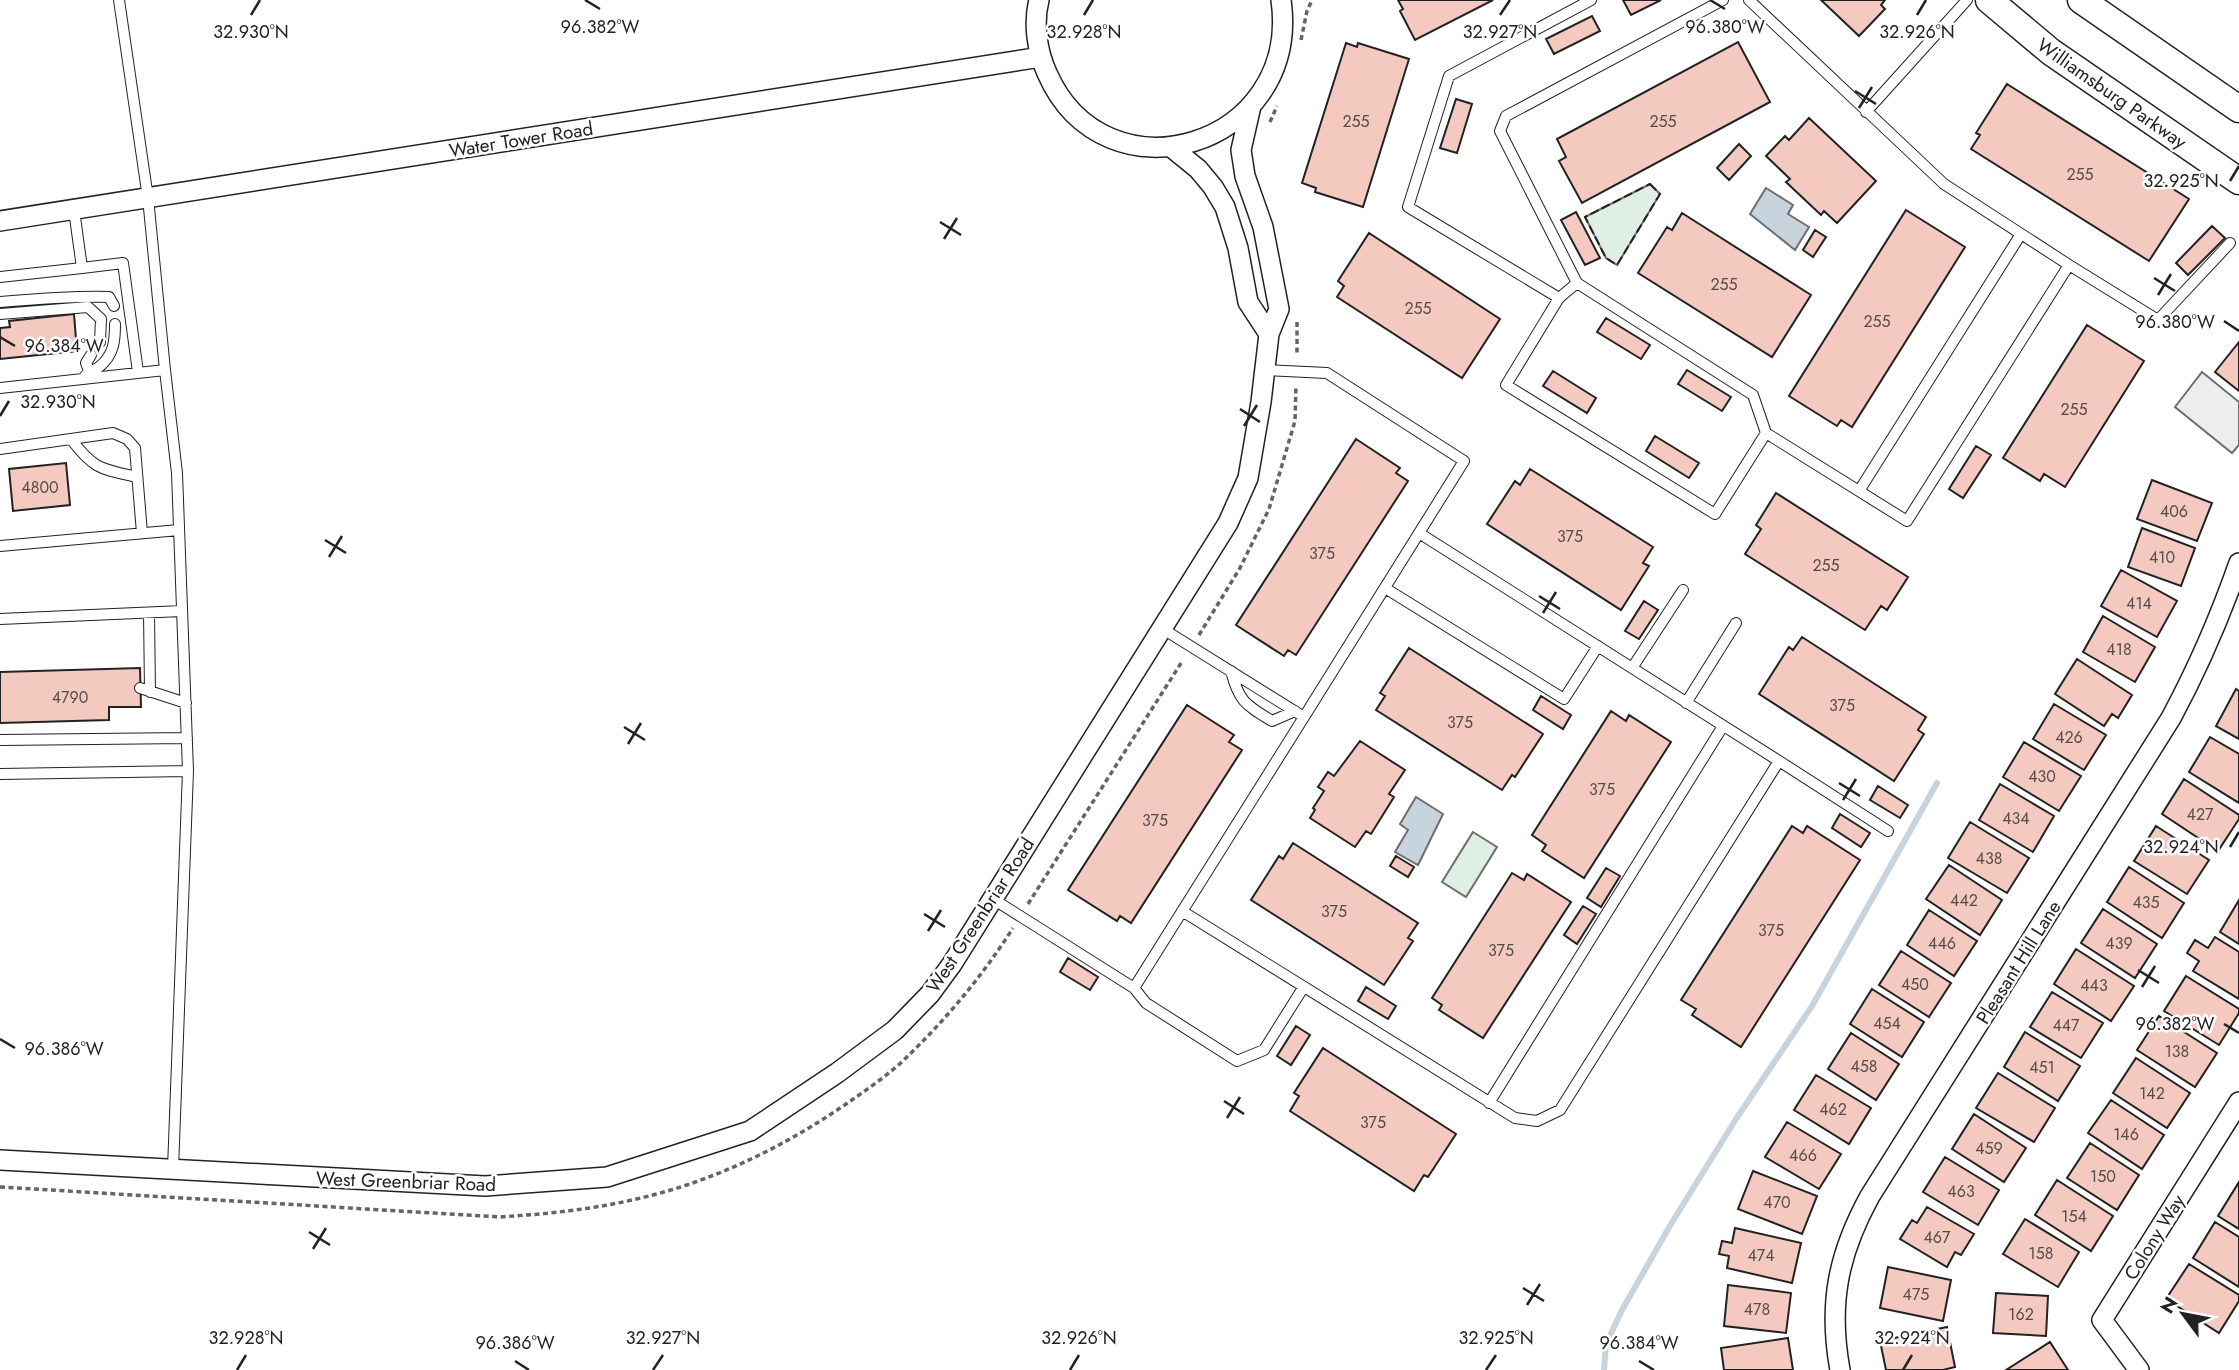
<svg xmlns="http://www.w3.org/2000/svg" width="2239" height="1370" font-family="Jost,sans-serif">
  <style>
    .green { fill: #e0efe3; stroke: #6f6f6f; stroke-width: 2 }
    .parking { fill: #ededed; stroke: #6f6f6f; stroke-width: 2 }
    .water { fill: #c7d3dd; stroke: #6f6f6f; stroke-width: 2 }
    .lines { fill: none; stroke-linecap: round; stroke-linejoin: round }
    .stream { stroke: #c7d3dd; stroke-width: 6 }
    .building { fill: #f3c9c0; stroke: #222; stroke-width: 2 }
    .lane-casing { stroke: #222; stroke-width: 12 }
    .street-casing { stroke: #222; stroke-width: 22 }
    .secondary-casing { stroke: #222; stroke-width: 29 }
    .path { stroke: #646464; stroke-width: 3.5; stroke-dasharray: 5 3.5; stroke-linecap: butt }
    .lane { stroke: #fff; stroke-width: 10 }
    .street { stroke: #fff; stroke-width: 19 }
    .secondary { stroke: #fff; stroke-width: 26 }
    .fence { stroke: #222; stroke-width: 2; stroke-dasharray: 9 3.5; stroke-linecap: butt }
    .ticks { fill: none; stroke: #222; stroke-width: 2.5 }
    .labels { text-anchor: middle; stroke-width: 5; stroke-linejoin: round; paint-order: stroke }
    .number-label { font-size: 16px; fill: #564c4a }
    .street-label { font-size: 19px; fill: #222; stroke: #fff }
    .ticks-label { font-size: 18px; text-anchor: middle; fill: #222; stroke: #fff; stroke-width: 5; stroke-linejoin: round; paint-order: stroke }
  </style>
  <rect width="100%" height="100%" fill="#fff"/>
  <path class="green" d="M1650,184L1660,194L1617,265L1606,258L1585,217Z
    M1473,832L1497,847L1466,897L1442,882Z"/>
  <path class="parking" d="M2202,372L2239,402V445L2232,453L2175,407Z"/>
  <path class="water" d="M1766,188L1793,205L1788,214L1809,227L1795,250L1750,214Z
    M1416,797L1443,814L1418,865L1395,852L1408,830L1400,824Z"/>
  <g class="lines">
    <path class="stream" d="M1604,1370L1606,1344L1622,1310L1671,1224L1736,1119L1812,1006L1937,783"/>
  </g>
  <path class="building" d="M1398,0H1493L1415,40L1400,11L1403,9Z
    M1623,0H1661L1631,15Z
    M1821,0H1885L1881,5L1885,9L1859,36Z
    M1592,16L1600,31L1554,54L1546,39Z
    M1738,42L1770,102L1582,203L1559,161L1566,157L1557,139Z
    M1346,43L1357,47L1358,43L1409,59L1363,207L1315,192L1316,188L1302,183Z
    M2007,84L2189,199L2149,261L1971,149L1980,135L1976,133Z
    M1456,99L1472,104L1457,153L1440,148Z
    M1809,118L1876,181L1837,223L1824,211L1821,215L1786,182L1790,179L1766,156L1785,136L1789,140Z
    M1739,144L1751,156L1729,180L1717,168Z
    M1906,210L1965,247L1852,427L1841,420L1837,426L1789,396Z
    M1576,212L1600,258L1585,265L1561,220Z
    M1682,213L1811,295L1772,357L1638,273L1667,227L1672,230Z
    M2212,226L2225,238L2188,275L2176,263Z
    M1815,230L1826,237L1813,257L1803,250Z
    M1369,233L1500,319L1462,378L1337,297L1344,286L1338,281Z
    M74,314L77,351L0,359V328L10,327L9,321Z
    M1606,318L1650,345L1641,359L1597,332Z
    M2087,325L2144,361L2065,487L2044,474L2040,481L2003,458Z
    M2239,342V391L2215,372Z
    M1687,370L1731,397L1722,411L1678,384Z
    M1553,371L1596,398L1587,413L1543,386Z
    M1655,436L1699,463L1689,478L1646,451Z
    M1356,439L1400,468L1396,473L1408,481L1296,655L1288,650L1284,656L1236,625Z
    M1976,446L1991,455L1963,498L1949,489Z
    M66,463L70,505L13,511L9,469Z
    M1530,469L1653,547L1643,563L1649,566L1621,610L1487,524L1515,481L1520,485Z
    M2152,480L2212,503L2197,541L2137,519Z
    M1776,493L1908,577L1887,610L1881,606L1865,630L1745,554L1761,529L1756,525Z
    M2142,528L2195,548L2181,586L2128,567Z
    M2121,570L2177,601L2157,637L2101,606Z
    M1644,601L1658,610L1639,639L1625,631Z
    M2103,616L2155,647L2135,682L2083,652Z
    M1802,637L1926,717L1918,730L1924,734L1894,781L1759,694L1789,647L1793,650Z
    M1409,648L1543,734L1515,777L1512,775L1502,790L1376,710L1385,696L1380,693Z
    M2077,659L2132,695L2118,718L2112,714L2104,726L2055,694Z
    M140,668L141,707H109V720L0,723V672Z
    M2236,689L2239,691V739L2216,726Z
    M1541,696L1571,715L1563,729L1533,710Z
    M2054,704L2106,735L2084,770L2033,739Z
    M1187,705L1234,735L1229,742L1242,750L1131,923L1120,916L1117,921L1068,890Z
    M1611,711L1626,721L1629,715L1671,742L1584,878L1542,851L1546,845L1532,835Z
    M2210,737L2239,754V803L2189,772Z
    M1360,741L1405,770L1389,794L1394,797L1371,834L1366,831L1355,847L1310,818L1315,810L1313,808L1324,791L1318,787L1328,772L1334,776Z
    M2024,742L2081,776L2059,811L2003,777Z
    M2184,779L2239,815V819L2218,851L2162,814Z
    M2000,784L2054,816L2033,852L1979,820Z
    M1878,786L1908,805L1900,818L1870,800Z
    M1840,814L1870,833L1861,847L1832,828Z
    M1970,822L2029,858L2007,893L1948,858Z
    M1792,826L1803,833L1807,826L1860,860L1741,1047L1692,1015L1696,1009L1681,1000Z
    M2156,826L2209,860L2187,894L2134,861Z
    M1293,843L1418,923L1408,938L1413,941L1384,985L1251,900L1279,856L1283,859Z
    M1396,856L1414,867L1408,877L1390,866Z
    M1949,865L2002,900L1980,935L1926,899Z
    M2129,867L2184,903L2162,938L2107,902Z
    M1606,868L1620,876L1601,907L1587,898Z
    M1512,873L1524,880L1527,874L1571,902L1483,1038L1439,1010L1442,1005L1432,998Z
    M2239,900V944L2220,932Z
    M1583,906L1596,914L1577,944L1564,935Z
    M2103,909L2157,944L2135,978L2081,943Z
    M1929,910L1977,941L1954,976L1907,945Z
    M2215,937L2239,952V999L2193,971L2199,961L2187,953L2195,940L2208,948Z
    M2076,949L2134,986L2111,1021L2054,984Z
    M1901,951L1951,983L1929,1017L1879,985Z
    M1068,958L1098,977L1090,990L1060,972Z
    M2186,976L2239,1009V1013L2219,1045L2164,1011Z
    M1366,987L1396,1006L1388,1019L1358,1001Z
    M1872,989L1924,1022L1902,1057L1850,1024Z
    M2052,992L2103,1023L2081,1058L2030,1027Z
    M2159,1016L2217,1053L2195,1087L2137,1050Z
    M1296,1026L1310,1035L1291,1065L1277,1056Z
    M2025,1032L2080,1066L2058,1101L2004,1067Z
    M1851,1033L1899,1064L1876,1100L1828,1069Z
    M1323,1048L1456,1134L1428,1177L1424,1175L1414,1191L1290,1111L1299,1096L1294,1093Z
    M2136,1058L2190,1093L2167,1128L2113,1093Z
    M1998,1073L2055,1108L2034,1142L1976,1108Z
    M1816,1075L1871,1108L1849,1144L1794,1110Z
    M2111,1100L2164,1135L2142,1169L2088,1133Z
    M1974,1114L2026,1148L2004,1182L1952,1149Z
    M1787,1122L1841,1154L1819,1189L1765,1157Z
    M2090,1143L2139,1175L2117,1210L2067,1178Z
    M1945,1157L1999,1190L1978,1225L1923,1192Z
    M1753,1171L1817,1196L1802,1234L1738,1209Z
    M2057,1180L2113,1216L2091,1251L2035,1215Z
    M2239,1182V1229L2218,1216Z
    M1927,1207L1974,1234L1961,1255L1955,1252L1947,1267L1900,1239L1912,1220L1917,1223Z
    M2025,1219L2079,1252L2058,1287L2003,1254Z
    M2215,1222L2239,1237V1287L2193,1258Z
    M1735,1228L1801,1243L1792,1283L1727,1268L1729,1256L1719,1254L1722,1241L1732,1243Z
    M2189,1264L2239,1295V1301L2219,1333L2166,1299Z
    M1888,1267L1951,1280L1943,1321L1880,1308Z
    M1728,1285L1791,1293L1786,1333L1724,1326Z
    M1996,1293L2048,1296L2046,1336L1993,1333Z
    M1947,1327L1955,1367L1943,1370H1886L1880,1341Z
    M1788,1338L1793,1370H1724L1721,1348Z
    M2050,1342L2068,1370H2006Z"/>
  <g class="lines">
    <defs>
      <path id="lane" d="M1591,0L1449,76L1408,207L1559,298L1506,385L1715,514L1766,433L1907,521L2069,265L1944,184L1749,0
        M1866,112L1967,0
        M2069,265L2158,320L2230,243
        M82,268L123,263L138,372
        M0,277L82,268L74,210
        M1577,283L1753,395L1766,433
        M1559,298L1577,283L1500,131L1506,116L1723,0
        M0,302C36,299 72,296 109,297L114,306
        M0,314L88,307L101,319L100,342
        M165,370L177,473L188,771L173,1169
        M89,371L86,363L91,355
        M85,376C90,370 94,371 99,367C114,355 115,341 115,324
        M0,388L165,370L148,198L119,0
        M71,439C94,470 102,469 137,477
        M0,449L113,433L127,439L135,448L142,533
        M1859,491L2021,234
        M0,546L179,530
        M1385,588L1564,699L1598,646
        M149,613L150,692
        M0,619L182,611
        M1163,629L1304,717L1464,461L1327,373L1265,370
        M1632,668L1683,590
        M1231,671C1239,702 1246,705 1272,721L1295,711
        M140,688L186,703
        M1686,703L1736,623
        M0,740L187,738
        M1779,761L1888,831
        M0,774L188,771
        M993,899L1134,988L1304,717
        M1182,911L1515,1118L1537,1121L1560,1110L1779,761L1419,533
        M1134,988L1146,1003L1237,1061L1264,1050L1303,988
        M1489,1103L1723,726"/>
      <path id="street" d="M1039,0C1033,23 1037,51 1047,73C1105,206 1302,147 1281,0
        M1171,147L1198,169L1213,187L1225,207L1238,248L1248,302L1269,334
        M0,221L1041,57
        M0,1160L485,1186L607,1177L750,1131L837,1073L895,1030L930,994L952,964L1228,523L1248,478L1261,402L1269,334L1279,309L1263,227L1245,176L1241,150L1251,106
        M1840,1370C1828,1304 1838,1254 1870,1196L2171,718C2198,668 2220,617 2239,563
        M2139,1370L2102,1320L2239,1102"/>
      <path id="secondary" d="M1989,0L2051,52L2239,181
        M2081,0L2239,109"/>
    </defs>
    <use href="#lane" class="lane-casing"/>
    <use href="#street" class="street-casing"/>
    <use href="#secondary" class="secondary-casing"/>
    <path class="path" d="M1301,40L1307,11L1312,0
      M1270,122L1277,106
      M1297,322V356
      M1199,635L1240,568L1269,509L1295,421L1296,385
      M1028,904L1183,660
      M0,1187L500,1217C545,1214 588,1210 632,1200C711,1183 784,1147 849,1102C869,1088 891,1073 908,1056C948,1017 983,975 1013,928"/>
    <use href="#lane" class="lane"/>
    <use href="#street" class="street"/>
    <use href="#secondary" class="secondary"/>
    <path class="fence" d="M1650,184L1660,194L1617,265L1606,258L1585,217Z"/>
  </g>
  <path class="ticks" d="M585,0L600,9M1710,0L1725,9M251,15L260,0M1084,15L1093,0M1500,15L1510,0M1917,15L1926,0M1855,91L1876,104M1859,108L1872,87M2230,181L2239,166M940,222L961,235M944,239L957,218M2154,278L2175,291M2158,295L2171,274M2224,321L2239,331M0,337L15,346M1240,409L1260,422M0,416L9,401M1244,426L1257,405M325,540L346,553M329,557L342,536M1539,596L1560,609M1543,613L1556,592M624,727L645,740M628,744L641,723M1839,783L1860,796M1843,800L1856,779M2230,847L2239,832M924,914L945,927M928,931L941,910M2138,970L2159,983M2142,987L2155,966M2224,1024L2239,1033M0,1039L15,1048M1224,1101L1244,1114M1227,1118L1240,1097M309,1232L330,1245M313,1249L326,1228M1523,1288L1544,1301M1527,1305L1540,1284M515,1361L529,1370M1639,1361L1654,1370M237,1370L246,1355M653,1370L663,1355M1070,1370L1079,1355M1486,1370L1496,1355M1903,1370L1912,1355"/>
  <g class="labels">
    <g class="number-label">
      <text x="1356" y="127">255</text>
      <text x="1663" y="127">255</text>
      <text x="2080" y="180">255</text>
      <text x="1724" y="290">255</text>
      <text x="1418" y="314">255</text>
      <text x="1877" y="327">255</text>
      <text x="2074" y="415">255</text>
      <text x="40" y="493">4800</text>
      <text x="2174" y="517">406</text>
      <text x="1570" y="542">375</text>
      <text x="1322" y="559">375</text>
      <text x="2162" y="563">410</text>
      <text x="1826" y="571">255</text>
      <text x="2139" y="609">414</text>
      <text x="2119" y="655">418</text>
      <text x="70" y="703">4790</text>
      <text x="1842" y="711">375</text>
      <text x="1460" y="728">375</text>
      <text x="2069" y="743">426</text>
      <text x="2042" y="782">430</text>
      <text x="1602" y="795">375</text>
      <text x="2200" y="820">427</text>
      <text x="2016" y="824">434</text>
      <text x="1155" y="826">375</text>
      <text x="1989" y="864">438</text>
      <text x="1964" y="906">442</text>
      <text x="2146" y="908">435</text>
      <text x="1334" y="917">375</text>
      <text x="1771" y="936">375</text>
      <text x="1942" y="949">446</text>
      <text x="2119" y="949">439</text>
      <text x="1501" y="956">375</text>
      <text x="1915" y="990">450</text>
      <text x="2094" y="991">443</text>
      <text x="1887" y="1029">454</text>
      <text x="2066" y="1031">447</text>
      <text x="2177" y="1057">138</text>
      <text x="1864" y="1072">458</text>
      <text x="2042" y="1073">451</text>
      <text x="2152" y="1099">142</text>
      <text x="1833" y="1115">462</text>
      <text x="1373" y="1128">375</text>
      <text x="2126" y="1140">146</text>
      <text x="1989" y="1154">459</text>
      <text x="1803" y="1161">466</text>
      <text x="2103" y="1182">150</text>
      <text x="1961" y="1197">463</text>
      <text x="1777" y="1208">470</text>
      <text x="2074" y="1222">154</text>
      <text x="1937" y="1243">467</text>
      <text x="2041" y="1259">158</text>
      <text x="1761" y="1261">474</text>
      <text x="1916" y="1300">475</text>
      <text x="1757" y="1315">478</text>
      <text x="2021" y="1320">162</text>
    </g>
    <g class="street-label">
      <text transform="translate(2112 93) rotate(35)" y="7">Williamsburg Parkway</text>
      <text transform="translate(521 139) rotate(-9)" y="7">Water Tower Road</text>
      <text transform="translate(980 915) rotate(-57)" y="7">West Greenbriar Road</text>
      <text transform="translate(2018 962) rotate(-58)" y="7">Pleasant Hill Lane</text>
      <text transform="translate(406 1181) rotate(2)" y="7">West Greenbriar Road</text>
      <text transform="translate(2154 1237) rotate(-58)" y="7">Colony Way</text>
    </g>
  </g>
  <g class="ticks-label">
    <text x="600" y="33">96.382°W</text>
    <text x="1725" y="33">96.380°W</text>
    <text x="251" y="38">32.930°N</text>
    <text x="1084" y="38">32.928°N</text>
    <text x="1500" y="38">32.927°N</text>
    <text x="1917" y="38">32.926°N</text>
    <text x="2181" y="187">32.925°N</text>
    <text x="2175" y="328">96.380°W</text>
    <text x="64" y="352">96.384°W</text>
    <text x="58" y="408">32.930°N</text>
    <text x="2181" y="853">32.924°N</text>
    <text x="2175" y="1030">96.382°W</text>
    <text x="64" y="1055">96.386°W</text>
    <text x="246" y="1344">32.928°N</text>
    <text x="663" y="1344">32.927°N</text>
    <text x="1079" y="1344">32.926°N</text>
    <text x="1496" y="1344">32.925°N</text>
    <text x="1912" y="1344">32.924°N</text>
    <text x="515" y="1349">96.386°W</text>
    <text x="1639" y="1349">96.384°W</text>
  </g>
  <g transform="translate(2183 1314) rotate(302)" stroke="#ffffff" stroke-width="5" paint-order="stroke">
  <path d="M0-5L12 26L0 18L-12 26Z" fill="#222222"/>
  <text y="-10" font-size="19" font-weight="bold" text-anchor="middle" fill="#222222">N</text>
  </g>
</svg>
